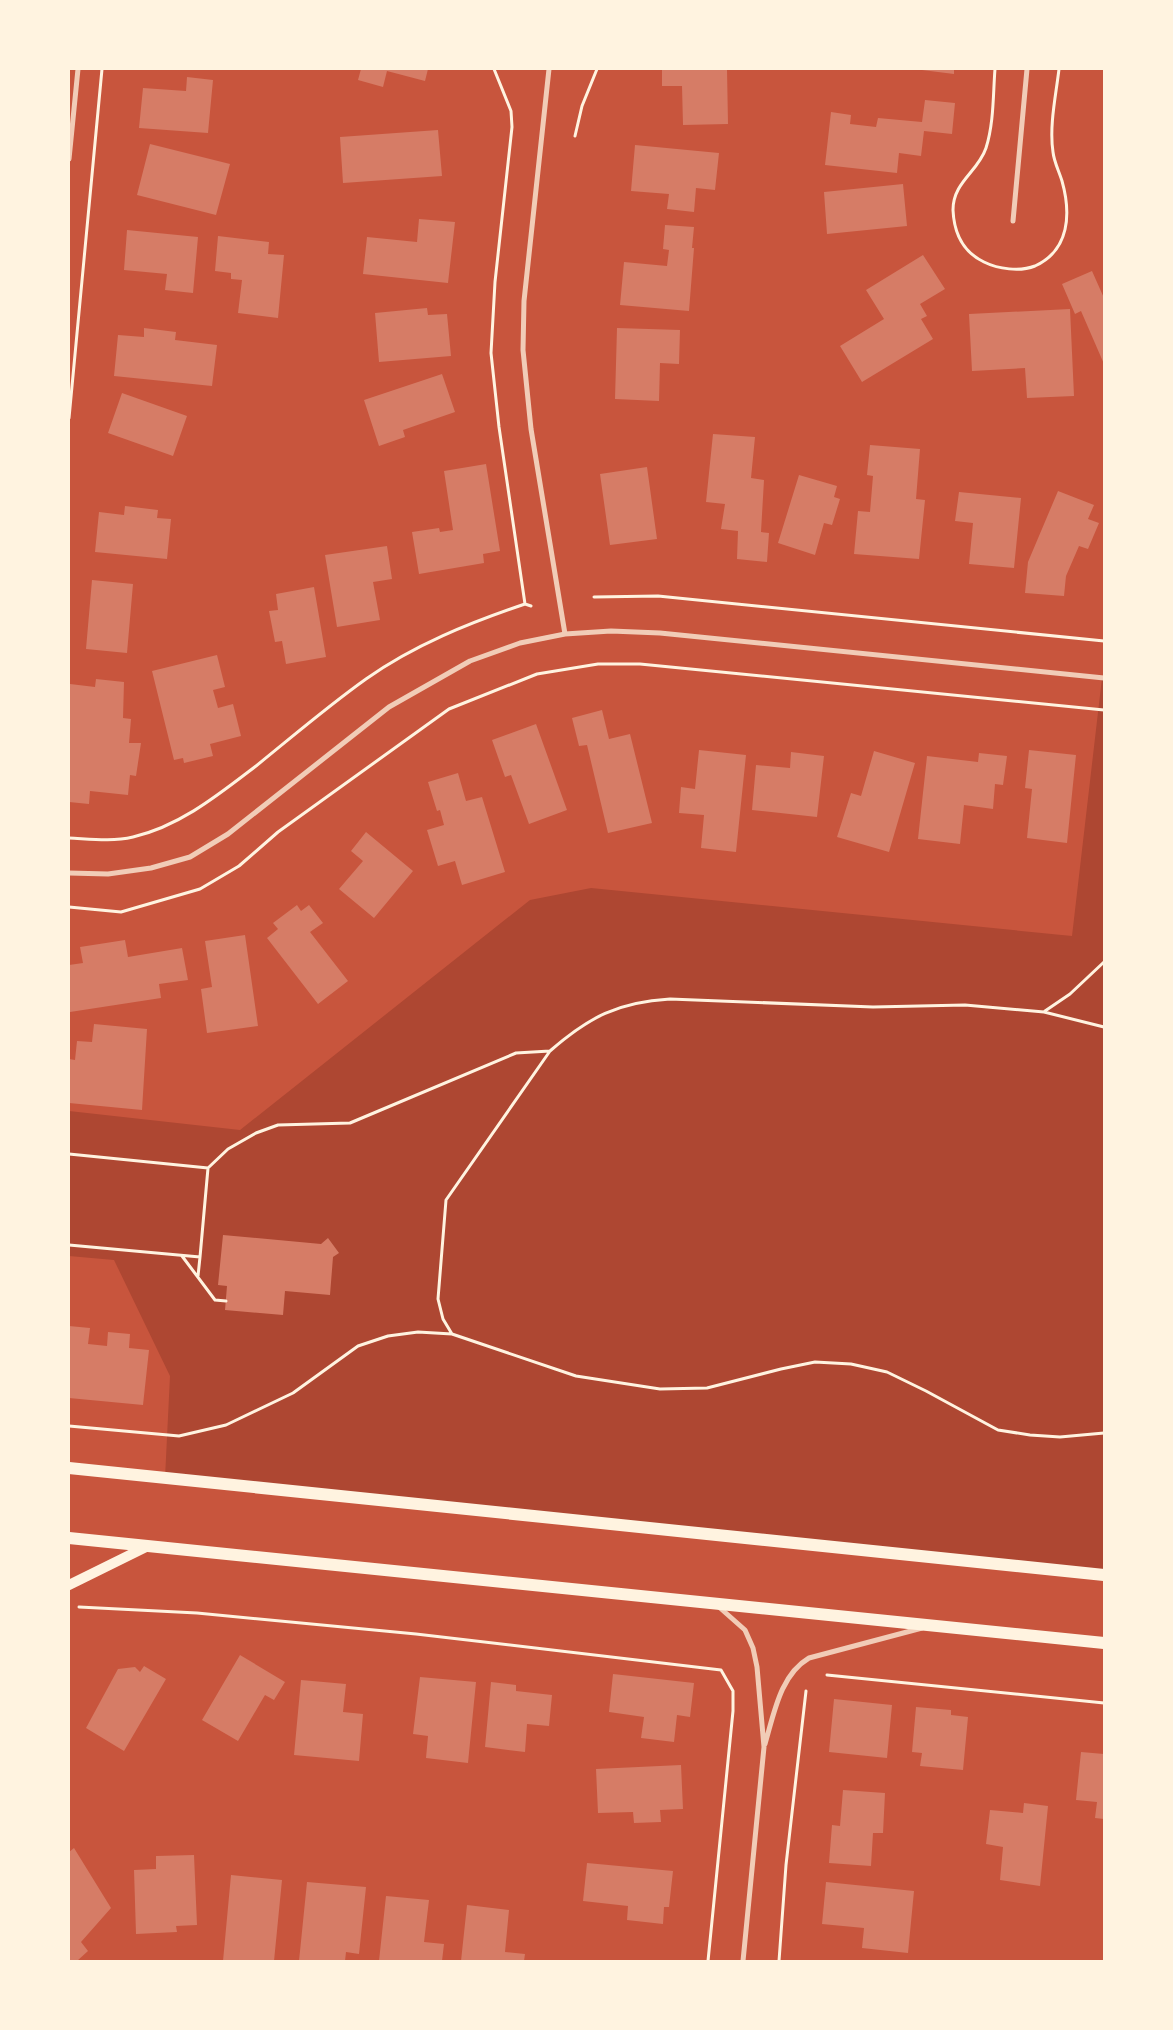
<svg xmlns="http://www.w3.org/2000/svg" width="1173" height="2030" font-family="'Roboto Serif',serif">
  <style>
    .green { fill: #ae4732 }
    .building { fill: #d67c66 }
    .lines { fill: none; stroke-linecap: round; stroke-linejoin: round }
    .path { stroke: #fff3e0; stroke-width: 3 }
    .minor { stroke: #f1ccb7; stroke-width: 5 }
    .secondary { stroke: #fff3e0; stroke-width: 10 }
    .primary { stroke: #fff3e0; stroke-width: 12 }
  </style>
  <rect width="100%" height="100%" fill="#c8553d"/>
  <path class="green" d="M1102,678H1104V1575L165,1478L170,1376L114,1260L69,1256V1111L240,1130L530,900L591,888L1072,936Z"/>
  <path class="building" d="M361,69H428L425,81L387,71L383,87L358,80Z
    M662,69H727L728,124L683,125L682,86H662Z
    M914,69H954V74Z
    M187,77L213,80L208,133L139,128L143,88L186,91Z
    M925,100L955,103L952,134L924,131L921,156L899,153L897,173L825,165L831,112L851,115L850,124L876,127L878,118L922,122Z
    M438,130L442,176L343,183L340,137Z
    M150,144L230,164L216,215L137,195Z
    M635,145L719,153L715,190L696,188L694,212L667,209L669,194L631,191Z
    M903,184L907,226L827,234L824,192Z
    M419,219L455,222L448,283L363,274L367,237L417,242Z
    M665,225L694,227L692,248H694L689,311L620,305L624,262L667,266L669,250L663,249Z
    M127,230L198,237L193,293L165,290L167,274L124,270Z
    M218,236L269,242L268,254L284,255L278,318L238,313L242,280L231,279V273L215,271Z
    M923,255L945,289L920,304L927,316L921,319L933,339L862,382L840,346L884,319L866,290Z
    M1092,271L1104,298V364L1081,311L1075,314L1062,284Z
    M427,308L428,315L447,314L451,356L379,362L375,313Z
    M1070,309L1074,396L1027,398L1025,368L972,371L969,314Z
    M144,328L176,332L175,340L217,345L212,386L114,376L118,335L144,337Z
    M617,328L680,330L679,364L660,363L659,401L615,399Z
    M442,374L455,412L403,430L405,437L379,446L364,400Z
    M122,393L187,416L173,456L108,433Z
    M713,434L755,437L751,478L764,480L761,532L769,533L767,562L737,559L738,531L721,529L725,504L706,502Z
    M870,445L920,449L916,499L925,500L919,559L854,554L858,511L870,512L873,476L867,475Z
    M486,464L500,551L483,554L484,563L419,574L412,532L439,528L440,532L453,530L444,471Z
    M647,467L657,539L610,545L600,474Z
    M799,475L837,486L834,497L840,499L832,525L824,523L815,555L778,543Z
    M1058,491L1094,505L1088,519L1099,523L1088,549L1079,546L1066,576L1064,596L1025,593L1028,562Z
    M959,492L1021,498L1014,568L969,564L973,523L955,521Z
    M125,506L158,510L157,518L171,519L167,559L95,552L99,512L124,515Z
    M387,546L392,579L373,582L380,620L337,627L325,555Z
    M92,580L133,584L127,653L86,649Z
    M314,587L326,657L286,664L282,641L275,642L269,611L278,610L276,594Z
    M217,655L225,687L213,690L218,708L233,704L241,736L210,744L213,756L184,763L183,758L174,760L152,671Z
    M96,679L124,682L123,718L131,719L129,743H141L136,776L130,775L128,795L90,791L89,804L69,802L70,684L95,687Z
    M602,710L609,739L630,734L652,823L608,833L587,745L579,746L572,718Z
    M536,724L567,810L529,824L511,775L505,777L492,740Z
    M699,750L746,755L736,852L701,848L704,815L679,813L681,787L695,789Z
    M1029,750L1076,755L1067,843L1027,838L1032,789L1025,788Z
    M874,751L915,763L889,852L837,837L851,793L861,796Z
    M791,752L824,756L817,817L752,810L756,765L790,768Z
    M979,753L1007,756L1003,785L995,784L993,809L964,805L960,844L918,839L927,756L978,762Z
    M458,773L466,801L482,797L505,872L462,885L455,861L438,866L427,830L444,825L440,810L437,811L428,782Z
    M366,832L413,871L374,918L339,889L363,861L351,851Z
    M297,905L301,911L309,905L323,923L310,932L348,981L318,1004L267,938L278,929L273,923Z
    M245,935L258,1026L207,1033L201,989L212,987L205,941Z
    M125,940L128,957L182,948L188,980L159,984L161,998L70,1012L69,965L83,963L80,947Z
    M94,1024L147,1029L142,1110L69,1103V1059L75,1060L77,1041L92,1042Z
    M223,1235L321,1244L328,1238L339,1253L333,1257L330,1295L285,1291L283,1315L225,1310L227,1286L218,1285Z
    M69,1326L90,1328L88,1344L107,1346L108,1332L130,1334L129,1348L149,1350L143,1405L69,1398Z
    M240,1655L285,1682L274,1700L265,1695L238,1741L202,1720Z
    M144,1666L166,1679L124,1751L86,1728L118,1669L135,1667L140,1672Z
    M613,1674L694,1683L690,1717L677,1715L674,1742L641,1738L644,1717L609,1712Z
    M420,1677L476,1682L468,1763L426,1758L428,1736L413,1734Z
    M301,1680L346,1684L343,1712L363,1714L359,1761L294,1755Z
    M491,1682L516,1685V1691L552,1695L549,1726L527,1724L525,1752L485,1747Z
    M834,1699L892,1705L887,1758L829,1752Z
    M916,1707L951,1710V1715L968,1717L963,1770L920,1766L922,1753L912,1752Z
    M1081,1752L1104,1754V1819L1095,1818L1097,1802L1076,1800Z
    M681,1765L683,1809L660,1810L661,1822L634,1823L633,1812L598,1813L596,1769Z
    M843,1790L885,1793L883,1833H873L871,1866L829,1863L832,1825L840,1826Z
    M1024,1803L1048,1806L1040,1886L1000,1880L1003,1847L986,1844L990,1810L1023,1813Z
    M74,1848L111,1908L81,1942L88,1951L77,1961H69V1852Z
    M194,1855L197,1925L176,1926L177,1932L136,1934L134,1870L156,1869V1856Z
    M587,1863L673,1871L669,1907H664L663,1924L627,1920L628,1906L583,1901Z
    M231,1875L282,1880L274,1961H223Z
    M307,1882L366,1887L359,1954L346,1952L345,1961H299Z
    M826,1882L914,1891L908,1953L862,1948L864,1928L822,1924Z
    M386,1896L429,1900L424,1942L444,1944L442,1961H379Z
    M467,1905L509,1910L505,1952L525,1954L524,1961H461Z"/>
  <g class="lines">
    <path class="path" d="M494,69L511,111L512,127L495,282L491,353L499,427L525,604
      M995,69C993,94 994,123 986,148C978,172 953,182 953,210C954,233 963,252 984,262C998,269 1020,272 1035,266C1070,250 1071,213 1062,181C1059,171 1054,162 1053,152C1049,126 1056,95 1059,69
      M575,136L582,106L597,69
      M69,418L102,69
      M594,597L658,596L1104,641
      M69,838C90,839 112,842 133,837C180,826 218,795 256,766C292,737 328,706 366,679C414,645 469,623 525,604L531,606
      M69,907L121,912L200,889L239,866L278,832L449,709L537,674L598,664H640L1104,710
      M1045,1011L1070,994L1104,962
      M69,1154L208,1168L200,1257L69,1245
      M208,1168L228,1149L256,1133L278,1125L350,1123L516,1053L550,1051
      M182,1256L215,1300L226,1301
      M198,1276L200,1257
      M452,1334L443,1319L438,1299L446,1200L550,1051C589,1017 618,1002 670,999L873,1007L965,1005L1044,1012L1104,1027
      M69,1426L179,1436L226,1425L293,1393L358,1346L388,1336L418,1332L452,1334L576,1376L660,1389L707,1388L781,1369L815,1362L851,1364L887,1372L926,1391L998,1430L1030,1435L1060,1437L1104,1433
      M79,1607L197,1613L416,1634L721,1670L733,1691V1711L708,1961
      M827,1675L1104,1703
      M779,1961L786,1865L806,1691"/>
    <path class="minor" d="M549,69L524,301L523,350L531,429L565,634
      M69,159L78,69
      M1013,221L1027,69
      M69,873L108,874L151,868L190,857L228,834L389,707L470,661L520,643L565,634L611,631L660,633L1104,678
      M719,1607L745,1630L753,1648L757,1667L764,1747L743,1961
      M765,1744C774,1714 780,1675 809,1658L922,1628"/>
    <path class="secondary" d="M69,1585L148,1546"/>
    <path class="primary" d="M69,1468L1104,1575
      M69,1538L1104,1643"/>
  </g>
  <rect width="1173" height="2030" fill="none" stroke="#fff3e0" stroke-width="140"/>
</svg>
